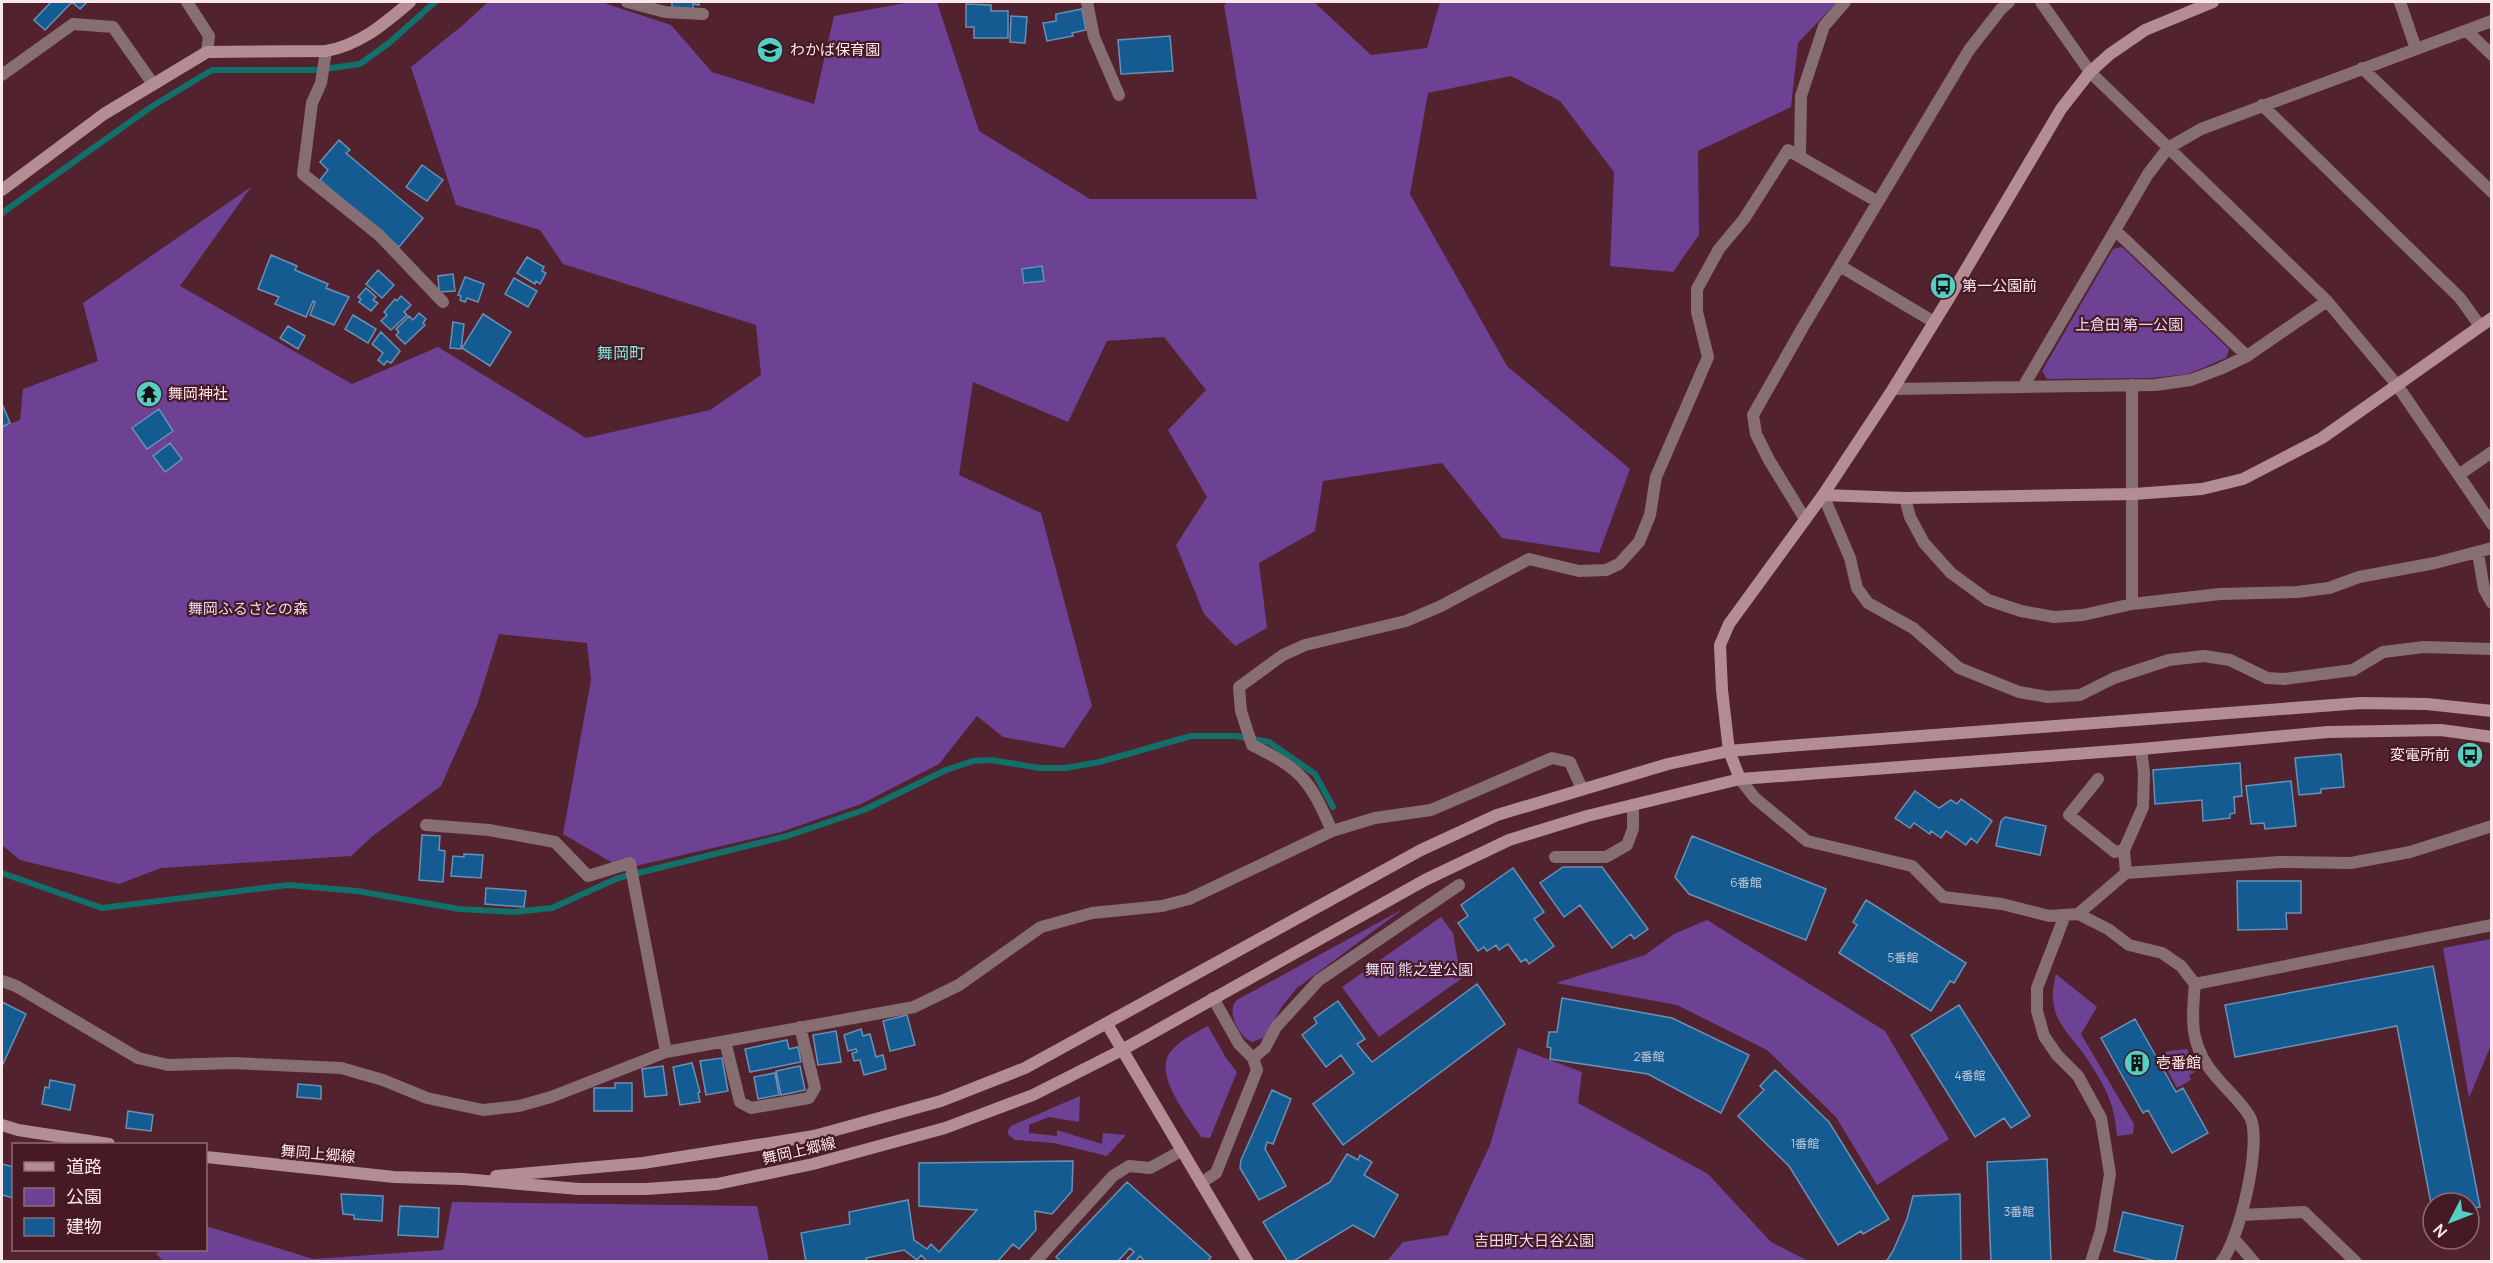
<svg xmlns="http://www.w3.org/2000/svg" width="2493" height="1263" font-family="Manrope,'Noto Sans JP',sans-serif">
  <style>
    .green { fill: #6d4194 }
    .lines { fill: none; stroke-linecap: round; stroke-linejoin: round }
    .stream { stroke: #117069; stroke-width: 6 }
    .building { fill: #135b90; stroke: #6991b6; stroke-width: 1.5 }
    .street { stroke: #866e72; stroke-width: 12 }
    .secondary { stroke: #b48d94; stroke-width: 12 }
    .labels { text-anchor: middle; stroke-width: 4.5; stroke-linejoin: round; paint-order: stroke }
    .number-label { font-size: 12px; fill: #c1c5d4 }
    .poi-label { font-size: 15px; fill: #fbe8eb; stroke: #461925; text-anchor: start }
    .park-label { font-size: 15px; fill: #e7dcf3; stroke: #461925 }
    .street-label { font-size: 15px; fill: #fbe8eb; stroke: #461925 }
    .neighbourhood-label { font-size: 16px; fill: #7ee8dd; stroke: #461925 }
  </style>
  <rect width="100%" height="100%" fill="#52232f"/>
  <path class="green" d="M488,2H601L671,25L712,72L814,104L834,16L911,2H937L979,131L1090,199H1257L1224,5L1228,2H1314L1371,55L1427,48L1440,2H1837L1798,43L1791,107L1698,151L1699,235L1673,272L1610,266L1614,172L1560,101L1511,76L1428,93L1410,194L1507,366L1630,469L1599,553L1502,538L1442,463L1323,481L1315,531L1259,563L1267,628L1235,646L1204,614L1176,545L1207,497L1168,430L1206,390L1164,337L1107,341L1068,422L973,382L959,475L1041,513L1092,706L1064,748L1003,737L977,716L939,764L861,804L781,832L623,869L563,834L591,680L587,643L499,634L477,705L441,786L374,835L351,856L161,868L119,884L20,860L2,845V427L20,420L23,389L98,361L83,303L251,187L180,286L352,384L438,347L586,438L710,410L761,375L756,325L563,264L540,230L456,205L411,67L463,25Z
    M2122,247L2229,349L2226,358L2188,374L2153,378L2047,379L2042,371L2113,249Z
    M1403,909L1297,988L1282,1006L1265,1037L1252,1042C1239,1037 1225,1010 1237,1000Z
    M1441,917L1453,933L1461,979L1379,1037L1342,987Z
    M1707,920L1885,1031L1949,1139L1877,1185L1836,1117L1767,1050L1677,1005L1556,983L1645,955L1674,934Z
    M2491,939V1045L2469,1098L2443,948Z
    M2056,974L2097,1007L2081,1034L2134,1124L2133,1134L2117,1136C2115,1108 2108,1092 2093,1068C2073,1033 2043,1022 2056,974Z
    M1208,1026L1226,1058L1237,1072L1210,1138L1201,1137C1189,1119 1162,1085 1166,1062C1169,1045 1195,1033 1208,1026Z
    M1518,1048L1582,1072L1578,1103L1708,1174L1771,1242L1808,1261H1387L1403,1242L1448,1235L1490,1145Z
    M2187,1049L2197,1071L2189,1075L2191,1080L2177,1088L2160,1056L2168,1051Z
    M1080,1096L1079,1122L1049,1117L1029,1125V1133L1057,1136V1130L1102,1144L1103,1133L1126,1135L1107,1156L1054,1143L1015,1140L1008,1134V1130L1011,1126Z
    M452,1202L757,1206L769,1261L165,1262L156,1254L160,1250H206V1226L313,1259L443,1250Z"/>
  <g class="lines">
    <path class="stream" d="M2,213L151,107L212,70H317L360,64L389,43L435,2
      M2,873L102,908L288,885L357,891L459,909L513,912L552,908L618,878L787,836L864,810L946,770L973,761L991,760L1040,768H1065L1100,762L1191,736H1236L1269,742L1315,774L1333,807"/>
  </g>
  <path class="building" d="M51,2H72L45,30L34,20Z
    M72,2H87L80,9Z
    M672,2H699V5L693,4V10L672,8Z
    M966,4L991,5V11H1008V38H974V27H966Z
    M1082,9L1086,30L1072,33L1073,36L1047,41L1043,23L1056,21V14Z
    M1011,16L1027,17L1025,43L1010,42Z
    M1170,36L1173,71L1121,74L1118,40Z
    M339,140L350,150L346,153L423,218L399,247L320,180L328,170L320,162Z
    M422,165L443,180L427,201L406,187Z
    M271,255L297,266L295,270L328,284L326,288L349,297L334,325L310,315L315,302L313,301L306,317L275,304L279,297L258,289Z
    M527,257L544,267L542,271L546,273L540,284L536,281L535,284L517,273Z
    M1042,266L1044,281L1024,283L1022,269Z
    M378,270L394,285L382,298L366,284Z
    M453,274L455,291L439,292L438,276Z
    M465,277L484,284L478,302L467,298L465,302L460,300L461,296L458,295Z
    M514,278L537,291L528,307L505,294Z
    M366,288L376,297L373,300L378,303L371,311L359,302L361,299L358,297Z
    M401,296L411,305L404,312L407,315L391,330L381,321L387,315L384,312L395,299L397,301Z
    M419,313L426,319L423,323L425,325L405,344L396,335L399,332L396,329L409,316L413,320Z
    M483,314L511,332L490,366L462,348Z
    M353,315L376,329L368,343L345,329Z
    M453,322L464,324L461,349L450,348Z
    M288,326L305,336L298,349L280,338Z
    M381,332L400,351L391,363L387,361L384,365L378,360L383,353L372,344Z
    M2,404L10,423L2,427Z
    M159,409L173,431L147,449L132,428Z
    M170,443L182,459L165,472L153,456Z
    M2341,754L2344,787L2321,789V793L2299,795L2295,758Z
    M2240,763L2242,796L2234,797L2235,813L2230,814V818L2203,821L2202,800L2155,804L2153,770Z
    M2291,781L2296,826L2265,829L2264,823L2251,824L2246,786Z
    M1915,791L1939,808L1951,800L1957,804L1961,799L1992,821L1977,843L1971,838L1966,845L1946,831L1941,838L1931,831L1930,834L1914,823L1910,828L1895,818Z
    M2005,817L2046,826L2040,855L1996,846L2001,821Z
    M422,835L440,836L439,850L445,851L443,882L419,880Z
    M1692,836L1826,889L1806,940L1689,894L1675,877Z
    M464,854L483,855L481,878L451,876L453,856L464,857Z
    M1563,867H1602L1648,929L1634,939L1631,934L1612,948L1580,905L1564,917L1540,883Z
    M1513,868L1544,912L1534,919L1554,946L1529,964L1526,959L1521,962L1508,944L1499,950L1496,945L1487,951L1484,947L1478,951L1458,923L1468,916L1461,905Z
    M2237,881H2301V913H2286L2287,929L2238,930Z
    M486,888L526,891L524,907L485,904Z
    M1866,900L1966,963L1954,983L1950,981L1931,1011L1839,953L1857,925L1853,922Z
    M2433,966L2480,1207L2469,1209V1203H2433V1214L2397,1026L2235,1057L2225,1005Z
    M1477,984L1505,1024L1343,1145L1313,1104L1354,1073L1341,1055L1326,1067L1302,1035L1317,1023L1314,1018L1338,1001L1365,1039L1357,1044L1372,1062Z
    M1562,998L1672,1018L1749,1055L1721,1113L1648,1074L1550,1059L1551,1048L1547,1047L1549,1032H1557Z
    M2,1002L26,1014L2,1066Z
    M1959,1005L2030,1116L2011,1128L2004,1118L1975,1137L1911,1035Z
    M907,1015L915,1045L890,1051L883,1021Z
    M2135,1019L2176,1092L2183,1088L2208,1133L2172,1153L2148,1110L2143,1113L2101,1038Z
    M861,1029L863,1036L870,1034L876,1057L883,1055L886,1069L864,1075L860,1060L854,1061L852,1053L857,1052L856,1049L848,1051L844,1035Z
    M836,1031L841,1062L818,1065L813,1035Z
    M787,1040L789,1049L798,1047L801,1062L750,1072L745,1049Z
    M722,1058L728,1091L706,1095L700,1061Z
    M692,1063L700,1092L698,1093L700,1102L680,1105L673,1067Z
    M663,1066L667,1095L645,1097L642,1069Z
    M800,1066L805,1090L781,1095L776,1071Z
    M1775,1070L1829,1122L1889,1219L1863,1234L1861,1231L1838,1245L1789,1166L1738,1116L1764,1090L1760,1086Z
    M775,1073L779,1095L758,1099L754,1077Z
    M50,1080L75,1085L70,1110L42,1104L45,1087L49,1088Z
    M615,1083H632V1111H594V1088H615Z
    M298,1084L321,1086V1099L297,1097Z
    M1272,1090L1291,1099L1273,1144L1267,1142L1265,1149L1286,1186L1259,1200L1240,1168L1241,1160Z
    M128,1111L153,1115L151,1131L126,1128Z
    M1347,1154L1358,1160L1360,1155L1372,1162L1364,1175L1398,1195L1374,1237L1353,1225L1292,1262H1288L1263,1222L1330,1182Z
    M2047,1159L2051,1262H1991L1987,1162Z
    M1073,1161L1072,1191L1052,1214L1035,1211L1036,1230L1019,1249L1013,1244L997,1262H928L921,1255L917,1260L904,1250L866,1258L867,1262H806L801,1233L850,1224L849,1212L908,1200L914,1240L927,1249L931,1244L939,1252L977,1210L919,1206V1163Z
    M2,1164L14,1167V1198L2,1195Z
    M1127,1182L1211,1257L1207,1262H1145L1140,1256L1135,1262H1131L1127,1259L1134,1252L1130,1248L1117,1262H1061L1056,1257Z
    M341,1194L383,1196L382,1221L354,1219V1215L343,1214Z
    M1960,1194L1961,1262H1886L1893,1251L1907,1219L1913,1196Z
    M400,1206L439,1208L438,1237L398,1235Z
    M2123,1212L2183,1226L2175,1262H2160L2114,1251Z"/>
  <g class="lines">
    <path class="street" d="M187,2L209,36L207,52
      M627,2L665,12L703,14
      M1087,2L1094,37L1119,95
      M2041,2L2090,72L2327,301L2397,385L2492,524
      M2400,2L2416,49
      M2467,31L2492,55
      M326,51L321,83L312,103L303,174L379,235L443,302
      M2362,68L2492,192
      M2,75L73,24L113,27L153,84
      M2262,105L2460,298L2480,326
      M1800,157L1801,96L1824,26L1845,2
      M2115,230L2247,356
      M1840,266L1934,322
      M2023,387L2155,385L2191,380L2220,369L2247,356L2327,301
      M1893,389L2023,387L2148,174L2168,148L2201,129L2492,21
      M2460,474L2492,452
      M1823,495L1850,558L1857,588L1868,603L1913,628L1959,668L2019,692L2048,697L2080,695L2114,678L2169,660L2204,656L2230,660L2267,678L2284,679L2353,670L2383,652L2424,647L2492,649
      M1905,498L1910,517L1924,543L1951,573L1988,600L2021,611L2054,617L2083,615L2132,604L2220,594L2297,592L2329,588L2359,577L2435,563L2492,548
      M1805,519L1769,460L1756,434L1753,415L1803,327L1969,50L2001,9L2009,2
      M2478,553L2484,589L2492,603
      M2132,604V385
      M1740,779L1755,798L1807,841L1912,866L1943,897L2002,904L2049,916L2078,914L2108,929L2129,945L2162,953L2181,966L2195,984C2191,1023 2190,1048 2218,1079C2228,1091 2242,1103 2250,1117C2263,1141 2239,1242 2221,1262
      M2098,779L2069,815L2115,852L2124,850
      M426,825L489,830L555,842L588,876L630,863L666,1052
      M1332,831C1310,781 1303,770 1252,745L1241,711L1239,687L1283,655L1305,645L1406,621L1441,606L1529,559L1579,571L1606,570L1619,564L1639,542L1650,515L1656,477L1708,357L1697,312V289L1719,249L1744,219L1788,150L1878,202
      M1555,857H1606L1627,845L1633,829V805
      M2126,873L2124,850L2143,807L2144,773L2141,749
      M2078,914L2126,873L2280,862L2351,863L2410,852L2492,826
      M2065,915L2037,988V1011L2044,1036L2057,1055L2078,1076L2101,1118L2110,1174L2101,1230L2091,1262
      M2,981L16,986L138,1058L168,1065L233,1063L341,1068L383,1080L427,1098L483,1110L519,1106L551,1097L666,1052L914,1007L959,985L1041,927L1092,913L1162,906L1189,899L1332,831L1375,818L1431,810L1552,758L1570,762L1582,789
      M2195,984L2492,925
      M725,1041L740,1102L751,1108L809,1098L815,1088L800,1027
      M1253,1058L1265,1048L1276,1027L1319,980L1459,885
      M1201,1183L1216,1173L1257,1070L1253,1058L1239,1044L1213,998
      M2241,1215L2304,1212L2356,1262
      M2234,1239L2254,1262
      M1035,1262L1113,1176L1129,1166L1150,1168L1181,1151"/>
    <path class="secondary" d="M2,190L104,114L207,52L326,51C360,45 384,24 410,2
      M1823,495L1905,498L2134,494L2202,489L2243,479L2322,438L2492,318
      M1740,779L1729,751L1722,690L1720,645L1729,624L1823,495L1893,389L1949,298L2061,109L2090,72L2110,54L2145,30L2213,2
      M1107,1024L1248,1262
      M2,1125L18,1130L109,1144
      M206,1157L394,1177L463,1179L579,1189H646L717,1184L813,1164L945,1128L1033,1095L1122,1050L1425,880L1509,840L1587,816L1740,779L2141,749L2328,732L2441,730L2492,737
      M496,1176L643,1163L814,1136L941,1101L1025,1068L1421,850L1497,815L1668,764L1729,751L1787,746L2361,703L2427,704L2492,711"/>
  </g>
  <defs>
    <symbol id="school-disc" viewBox="-11 -11 22 22"><circle r="9.5" fill="#56cec2" stroke="#461925"/><path d="M0-5L7-2L0 1L-7-2ZM-4 1L0 2.5L4 1V4Q0 6-4 4Z" fill="#111"/></symbol>
    <symbol id="bus-disc" viewBox="-11 -11 22 22"><circle r="9.5" fill="#56cec2" stroke="#461925"/><path d="M-5-6H5V4H4V6H2V4H-2V6H-4V4H-5ZM-3.5-4V0h7V-4ZM-3.5 1.2v1.5H-2V1.2ZM2 1.2v1.5H3.5V1.2Z" fill="#111"/></symbol>
    <symbol id="temple-disc" viewBox="-11 -11 22 22"><circle r="9.5" fill="#56cec2" stroke="#461925"/><path d="M0-6L5-2H3V0L6.5 2.5H4V6H1.5V3h-3V6H-4V2.5H-6.5L-3 0V-2H-5Z" fill="#111"/></symbol>
    <symbol id="building-disc" viewBox="-11 -11 22 22"><circle r="9.5" fill="#56cec2" stroke="#461925"/><path d="M-4-6H4V6H1V3H-1V6H-4ZM-2.5-4.3h1.7v1.8h-1.7ZM.8-4.3h1.7v1.8H.8ZM-2.5-1h1.7V.8h-1.7ZM.8-1h1.7V.8H.8Z" fill="#111"/></symbol>
  </defs>
  <g fill-rule="evenodd">
    <use href="#school-disc" x="755" y="35" width="30" height="30"/>
    <use href="#bus-disc" x="1928" y="271" width="30" height="30"/>
    <use href="#temple-disc" x="134" y="379" width="30" height="30"/>
    <use href="#bus-disc" x="2455" y="740" width="30" height="30"/>
    <use href="#building-disc" x="2122" y="1048" width="30" height="30"/>
  </g>
  <g class="labels">
    <g class="number-label">
      <text x="1746" y="887">6番館</text>
      <text x="1903" y="962">5番館</text>
      <text x="1649" y="1061">2番館</text>
      <text x="1970" y="1080">4番館</text>
      <text x="1805" y="1148">1番館</text>
      <text x="2019" y="1216">3番館</text>
    </g>
    <g class="poi-label">
      <text x="790" y="55">わかば保育園</text>
      <text x="1962" y="291">第一公園前</text>
      <text x="168" y="399">舞岡神社</text>
      <text x="2450" y="760" text-anchor="end">変電所前</text>
      <text x="2156" y="1068">壱番館</text>
    </g>
    <g class="park-label">
      <text x="2129" y="330">上倉田 第一公園</text>
      <text x="248" y="614">舞岡ふるさとの森</text>
      <text x="1419" y="975">舞岡 熊之堂公園</text>
      <text x="1534" y="1246">吉田町大日谷公園</text>
    </g>
    <g class="street-label">
      <text transform="translate(799 1151) rotate(-13)" y="5">舞岡上郷線</text>
      <text transform="translate(318 1154) rotate(5)" y="5">舞岡上郷線</text>
    </g>
    <g class="neighbourhood-label">
      <text x="621" y="359">舞岡町</text>
    </g>
  </g>
  <rect width="2493" height="1263" fill="none" stroke="#fbe8eb" stroke-width="6"/>
  <rect x="12" y="1143" width="195" height="108" fill="#461925" stroke="#8e6c74" stroke-width="1.5"/>
  <rect x="24" y="1162" width="30" height="9" fill="#b48d94" stroke="#8e6c74" stroke-width="1.5"/>
  <text x="66" y="1173" font-size="18" fill="#fbe8eb">道路</text>
  <rect x="24" y="1188" width="30" height="18" fill="#6d4194" stroke="#8e6c74" stroke-width="1.5"/>
  <text x="66" y="1203" font-size="18" fill="#fbe8eb">公園</text>
  <rect x="24" y="1218" width="30" height="18" fill="#135b90" stroke="#8e6c74" stroke-width="1.5"/>
  <text x="66" y="1233" font-size="18" fill="#fbe8eb">建物</text>
  <g transform="translate(2451 1221) rotate(228)"><circle r="28" fill="#461925" stroke="#8e6c74" stroke-width="1.5"/>
  <path d="M0-4.5L10 22L0 15L-10 22Z" fill="#56cec2"/>
  <text y="-9" font-size="16" font-weight="bold" text-anchor="middle" fill="#fbe8eb">N</text>
  </g>
</svg>
